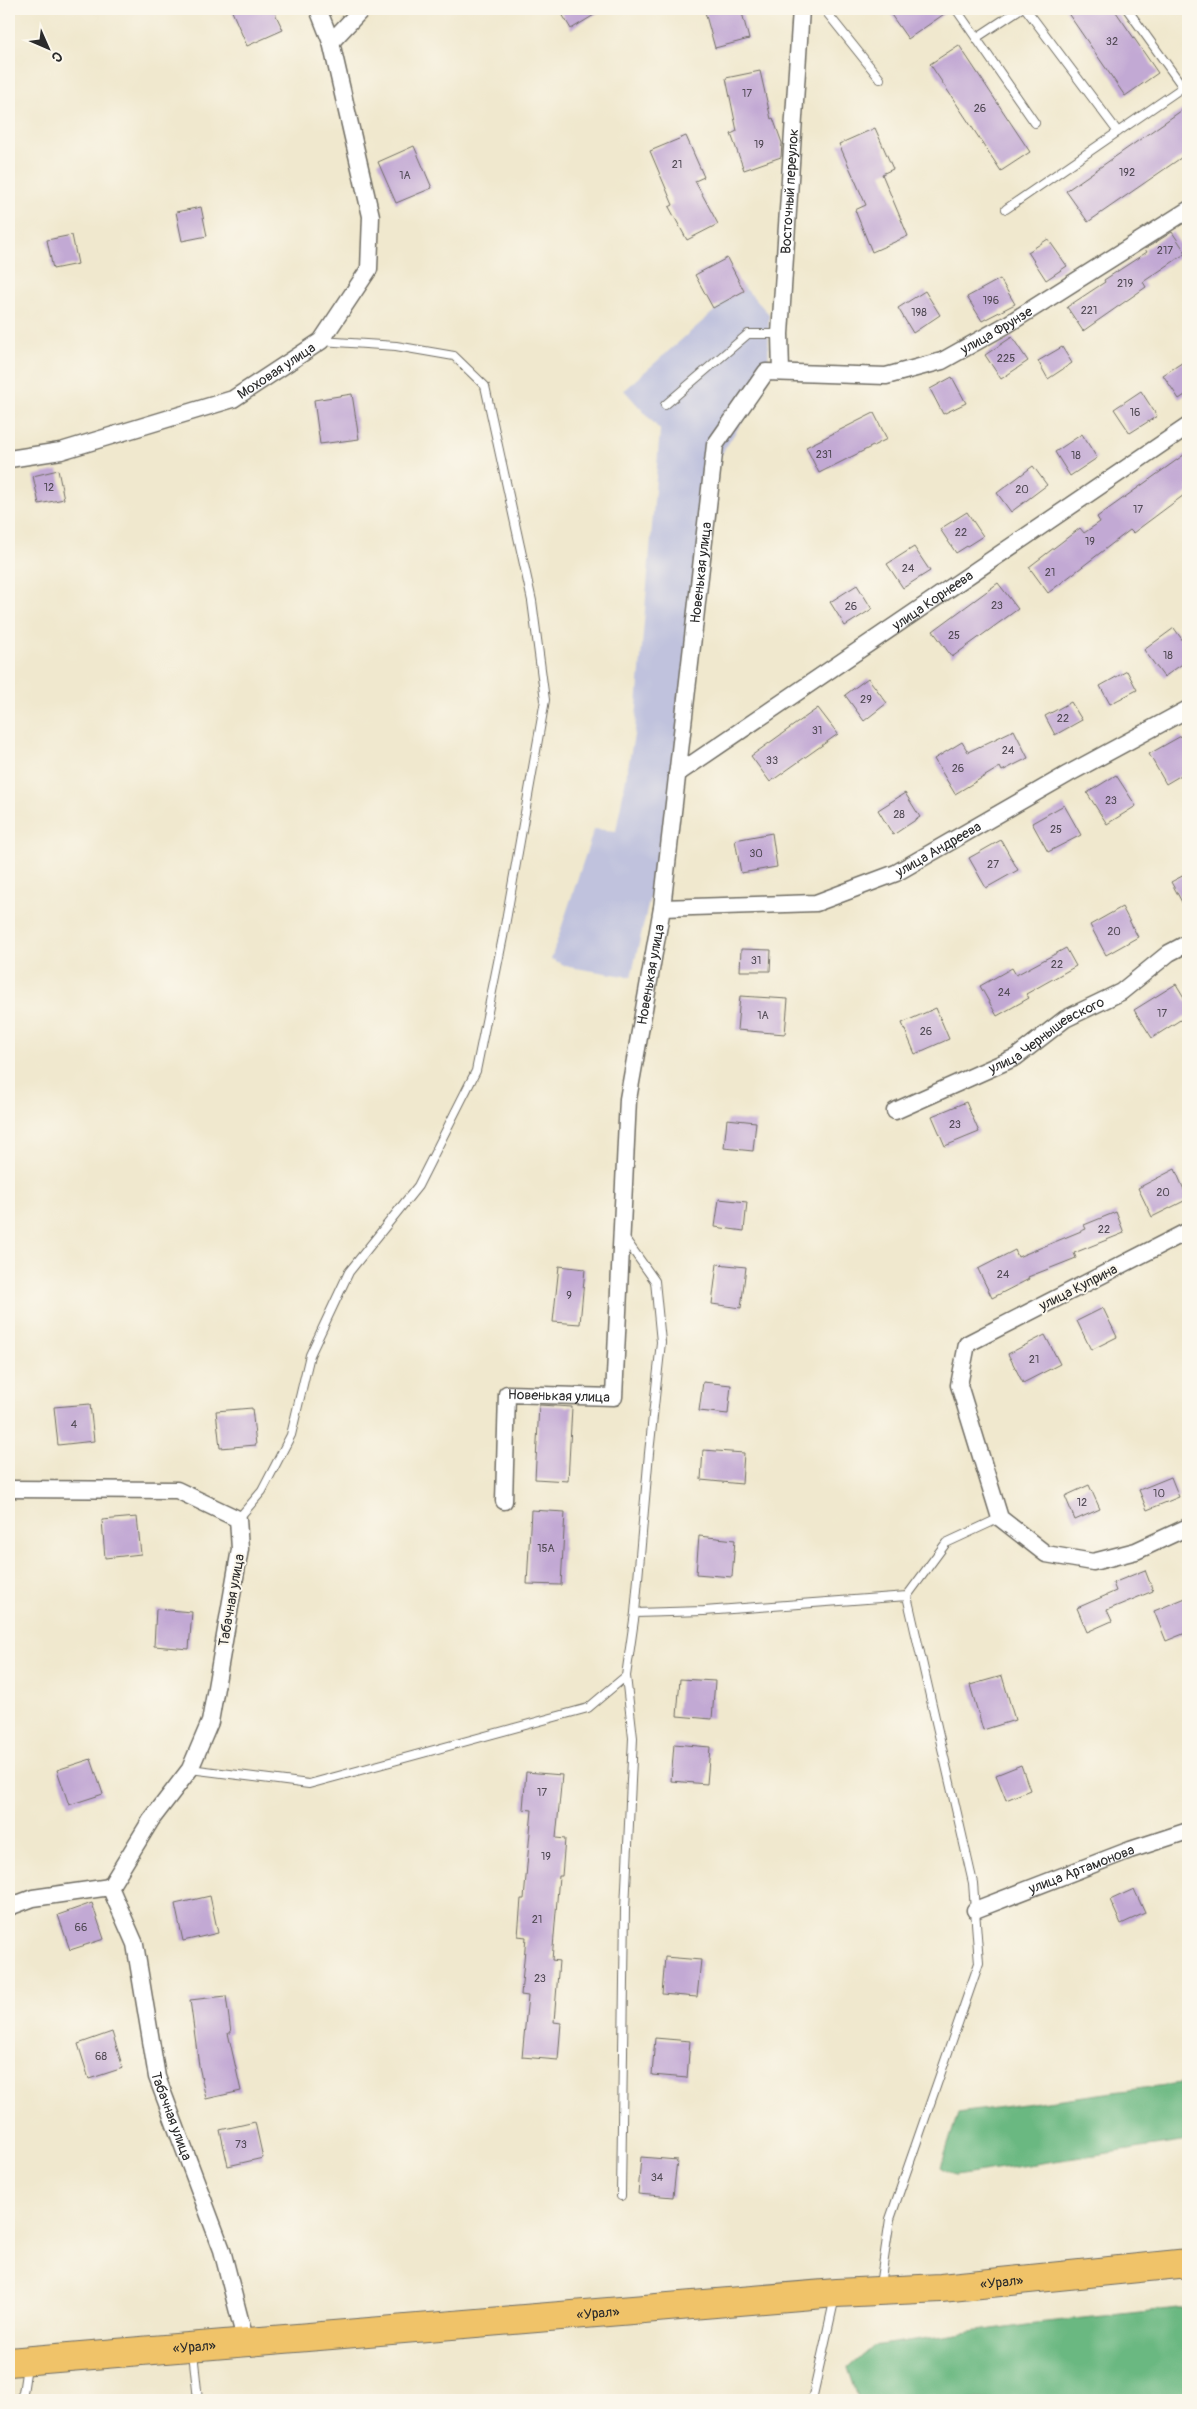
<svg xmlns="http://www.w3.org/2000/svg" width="1197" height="2409" font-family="Pangolin,sans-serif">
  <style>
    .industrial { fill: #c0c2dd }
    .forest { fill: #6ab881; stroke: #4a7256 }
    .building { fill: #c2a9d4 }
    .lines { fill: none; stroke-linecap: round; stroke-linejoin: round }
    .lane-casing { stroke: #706d64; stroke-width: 10 }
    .street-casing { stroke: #706d64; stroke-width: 19 }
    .highway-casing { stroke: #706d64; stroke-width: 30 }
    .lane { stroke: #fff; stroke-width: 8 }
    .street { stroke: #fff; stroke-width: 16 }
    .highway { stroke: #f0c369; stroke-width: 28 }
    .labels { text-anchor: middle; stroke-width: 4; stroke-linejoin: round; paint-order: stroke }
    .number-label { font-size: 11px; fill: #514a55 }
    .street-label { font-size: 14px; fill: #2b2b2b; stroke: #fbf7ec }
  </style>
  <rect width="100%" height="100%" fill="#fbf7ec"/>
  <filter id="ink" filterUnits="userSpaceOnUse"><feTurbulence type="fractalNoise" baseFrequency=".02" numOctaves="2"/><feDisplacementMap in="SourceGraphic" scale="10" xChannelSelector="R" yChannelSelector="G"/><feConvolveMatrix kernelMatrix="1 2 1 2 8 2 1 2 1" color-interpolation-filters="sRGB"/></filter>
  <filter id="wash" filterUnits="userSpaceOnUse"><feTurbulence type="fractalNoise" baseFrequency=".0096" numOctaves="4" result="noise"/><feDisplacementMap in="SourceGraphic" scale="20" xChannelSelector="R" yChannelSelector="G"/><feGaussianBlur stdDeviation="1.12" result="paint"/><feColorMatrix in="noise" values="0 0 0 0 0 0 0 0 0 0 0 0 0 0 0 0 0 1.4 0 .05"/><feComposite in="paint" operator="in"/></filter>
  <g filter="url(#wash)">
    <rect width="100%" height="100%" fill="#f0e8ce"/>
    <path class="industrial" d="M743,286L769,314L768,381L714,466L690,729L631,977L569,967L551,959L594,829L616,831L635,730L660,430L624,390Z"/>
    <path class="forest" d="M1188,2082V2141L955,2176L941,2167L958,2113Z
      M1188,2307V2400H859L848,2368L873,2346L1027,2324Z"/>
    <g id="blocks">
      <path class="building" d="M231,9H273L283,30L247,46Z
        M559,9H604L571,29Z
        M717,9H741L749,39L715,48L705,12Z
        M887,9H950V10L908,39Z
        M1065,9H1114L1158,73L1125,96Z
        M959,45L1030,152L1001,171L930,64Z
        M760,71L771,119L773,118L782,143L781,157L744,170L731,134L737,131L726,78Z
        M1188,106V153L1088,222L1066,191Z
        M875,128L893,169L882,174L908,236L872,252L855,210L866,205L839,144Z
        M686,136L704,177L695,181L718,224L687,240L669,207L673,205L650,151Z
        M414,146L432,188L396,203L378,162Z
        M201,207L207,236L182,241L176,212Z
        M1172,232L1186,253L1143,282L1146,287L1083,331L1067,307L1105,282L1104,280L1147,252L1145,249Z
        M72,235L78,264L53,269L47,240Z
        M1048,239L1067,266L1046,280L1028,252Z
        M727,258L744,291L713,308L695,275Z
        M1000,279L1015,304L982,321L967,297Z
        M925,291L940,315L913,333L898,308Z
        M1012,337L1028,361L1001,379L985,355Z
        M1062,347L1072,363L1048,379L1038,361Z
        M1188,359V393L1179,399L1163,375Z
        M952,377L966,403L943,414L930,389Z
        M1141,391L1157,416L1130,433L1114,409Z
        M352,394L359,439L320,444L314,400Z
        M874,413L887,439L819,473L806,447Z
        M1082,434L1097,458L1070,476L1055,452Z
        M1188,452V492L1133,533L1130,530L1048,593L1029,567L1080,528L1084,533L1100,522L1097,517Z
        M1033,466L1047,485L1011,512L997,493Z
        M58,470L64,499L39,504L33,476Z
        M967,512L983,536L956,553L940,529Z
        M914,547L930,571L903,588L887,564Z
        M998,583L1018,609L952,657L933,631Z
        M857,585L872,609L845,626L830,602Z
        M1174,628L1188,648V660L1164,677L1144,650Z
        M1127,671L1137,690L1110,704L1100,686Z
        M868,678L887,703L864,721L845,695Z
        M1071,702L1082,720L1055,735L1045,716Z
        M818,708L838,734L770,782L751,756Z
        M1014,730L1028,758L1002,771L1000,767L955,794L934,759L962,742L968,752Z
        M1181,736L1188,748V771L1166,784L1149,754Z
        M1116,775L1136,806L1107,824L1087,793Z
        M905,793L920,817L893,835L878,810Z
        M1064,805L1081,835L1048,852L1032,823Z
        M772,833L777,867L741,873L735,840Z
        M1001,840L1018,870L986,888L969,858Z
        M1188,873V913L1171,882Z
        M1122,907L1138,937L1106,955L1090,925Z
        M1066,948L1076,966L1026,994L1029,998L997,1016L980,986L1012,968L1016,975Z
        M741,949L771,950L770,971H740Z
        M1176,984L1188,1004V1015L1152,1038L1134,1010Z
        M740,996L788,999L785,1034L737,1030Z
        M936,1008L949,1039L915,1054L902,1023Z
        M966,1102L979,1132L945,1146L932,1116Z
        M727,1119L756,1122L753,1151L724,1148Z
        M1175,1169L1188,1199L1152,1217L1138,1188Z
        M719,1199L747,1202L744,1231L715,1227Z
        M1116,1212L1124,1233L1074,1253L1076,1258L1028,1277L1029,1279L992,1298L978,1269L1015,1250L1018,1257L1086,1229L1084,1225Z
        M717,1264L746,1267L741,1308L712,1304Z
        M559,1266L585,1269L580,1324L553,1322Z
        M1103,1308L1117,1337L1091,1350L1077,1321Z
        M1045,1335L1060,1364L1023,1383L1008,1354Z
        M703,1382L731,1385L728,1414L699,1411Z
        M90,1404L94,1441L58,1445L54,1407Z
        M539,1405L572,1407L568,1481L535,1479Z
        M252,1408L256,1445L220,1448L216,1411Z
        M703,1450L744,1453L742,1484L701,1480Z
        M1171,1477L1179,1497L1147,1510L1139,1490Z
        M1089,1485L1100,1509L1075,1520L1065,1496Z
        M531,1510L565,1512L561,1585L527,1584Z
        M137,1517L141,1554L105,1558L102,1520Z
        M699,1536L735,1540L732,1577L696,1574Z
        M1145,1570L1153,1591L1107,1610L1112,1621L1087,1632L1077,1608L1116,1591L1113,1583Z
        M1188,1597V1632L1166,1641L1154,1611Z
        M156,1609L192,1612L189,1649L154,1646Z
        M1002,1676L1015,1720L983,1730L970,1685Z
        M680,1679L715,1681L712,1719L677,1716Z
        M674,1744L710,1747L707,1784L671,1781Z
        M91,1759L103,1794L69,1805L57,1770Z
        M1021,1765L1030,1790L1006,1800L996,1775Z
        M526,1772L562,1775L556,1838L565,1839L562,1876H559L552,1960L559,1961L554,2022L561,2023L558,2060L522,2057L528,1996L521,1995L526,1937L518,1936L521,1899H524L532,1810L523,1809Z
        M1134,1889L1145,1913L1121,1924L1110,1900Z
        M210,1896L218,1933L183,1941L175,1904Z
        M92,1903L104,1939L70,1950L58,1915Z
        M665,1957L701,1960L697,1997L662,1994Z
        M226,1996L231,2033H228L241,2091L206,2099L199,2066L190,2000Z
        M112,2032L123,2068L89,2079L78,2044Z
        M655,2038L690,2041L687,2078L652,2075Z
        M255,2122L263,2158L228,2166L220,2130Z
        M641,2157L677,2160L673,2197L638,2194Z"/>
    </g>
  </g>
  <g filter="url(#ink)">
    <use href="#blocks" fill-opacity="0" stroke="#706d64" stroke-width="1"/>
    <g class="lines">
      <defs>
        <path id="lane" d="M824,9L880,79
          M956,9L1035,123
          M1026,9L1118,132
          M1127,9L1183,87H1188
          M976,38L1020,9
          M1006,209L1183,87
          M665,405L748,334H780
          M238,1519L262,1491L291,1435L310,1355L349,1272L418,1186L476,1071L503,937L545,700L532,601L485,386L454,356L396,346L321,341
          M635,1613L704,1611L907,1596
          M190,1769L309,1784L588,1708L626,1676L635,1613L649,1453L661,1342L655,1281L623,1236
          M621,2196L625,1909L633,1738L626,1676
          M880,2285L890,2219L979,1963L973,1883L907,1596L946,1543L1000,1518
          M193,2352L198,2400
          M19,2400L23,2393L27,2366
          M812,2400L835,2297"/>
        <g id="street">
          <path d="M331,42L362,9"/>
          <path id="s1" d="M781,372L780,334L801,9"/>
          <path id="s2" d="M9,459L61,451L233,399L321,341L369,269L371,216L331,42L318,9"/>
          <path id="s3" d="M677,774L1188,426"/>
          <path id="s4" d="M662,908L816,903L896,873L1068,774L1188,709"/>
          <path id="s5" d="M895,1111L1016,1057L1065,1019L1121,992L1169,953L1188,943"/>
          <path d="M1188,1231L967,1344L959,1385L1000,1518L1046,1554L1093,1562L1136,1551L1188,1527"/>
          <path d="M9,1489L177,1490L238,1519L240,1549L210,1722L190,1769L151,1820L110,1887"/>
          <path id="s6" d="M504,1501L507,1394L614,1397L628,1099L662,908L715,445L766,372L886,376L942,361L1008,324L1188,210"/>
          <path id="s7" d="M9,1907L33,1898L110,1887L135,1944L157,2077L222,2250L246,2343"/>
          <path id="s8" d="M975,1910L1130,1850L1188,1831"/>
        </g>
        <g id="highway">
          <path id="s9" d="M9,2362L836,2293L941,2288L1188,2263"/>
        </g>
      </defs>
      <use href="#lane" class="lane-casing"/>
      <use href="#street" class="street-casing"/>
      <use href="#highway" class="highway-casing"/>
      <use href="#lane" class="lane"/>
      <use href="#street" class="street"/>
      <use href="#highway" class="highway"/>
    </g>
  </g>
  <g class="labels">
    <g class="number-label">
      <text x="1112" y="45">32</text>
      <text x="747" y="97">17</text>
      <text x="980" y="112">26</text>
      <text x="759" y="148">19</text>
      <text x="677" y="168">21</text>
      <text x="1127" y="176">192</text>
      <text x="405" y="179">1А</text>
      <text x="1165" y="254">217</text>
      <text x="1125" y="287">219</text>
      <text x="991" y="304">196</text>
      <text x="1089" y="314">221</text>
      <text x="919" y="316">198</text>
      <text x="1006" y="362">225</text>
      <text x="1135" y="416">16</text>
      <text x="824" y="458">231</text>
      <text x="1076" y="459">18</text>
      <text x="49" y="491">12</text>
      <text x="1022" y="493">20</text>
      <text x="1138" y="513">17</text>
      <text x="961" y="536">22</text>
      <text x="1090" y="545">19</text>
      <text x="908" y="572">24</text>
      <text x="1050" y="576">21</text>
      <text x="997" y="609">23</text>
      <text x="851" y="610">26</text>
      <text x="954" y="639">25</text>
      <text x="1168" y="659">18</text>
      <text x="866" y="703">29</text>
      <text x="1063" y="722">22</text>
      <text x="817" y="734">31</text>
      <text x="1008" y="754">24</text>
      <text x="772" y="764">33</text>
      <text x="958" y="772">26</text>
      <text x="1111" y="804">23</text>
      <text x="899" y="818">28</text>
      <text x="1056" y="833">25</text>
      <text x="756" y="857">30</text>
      <text x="993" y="868">27</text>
      <text x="1114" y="935">20</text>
      <text x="756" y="964">31</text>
      <text x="1057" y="968">22</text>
      <text x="1004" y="996">24</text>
      <text x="1162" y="1017">17</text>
      <text x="763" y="1019">1А</text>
      <text x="926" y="1035">26</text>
      <text x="955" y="1128">23</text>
      <text x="1163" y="1196">20</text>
      <text x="1104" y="1233">22</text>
      <text x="1003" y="1278">24</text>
      <text x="569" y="1299">9</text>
      <text x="1034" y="1363">21</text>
      <text x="74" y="1428">4</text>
      <text x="1159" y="1497">10</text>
      <text x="1082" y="1506">12</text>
      <text x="546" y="1552">15А</text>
      <text x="542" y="1796">17</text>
      <text x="546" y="1860">19</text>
      <text x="537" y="1923">21</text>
      <text x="81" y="1931">66</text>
      <text x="540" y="1982">23</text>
      <text x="101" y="2060">68</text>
      <text x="241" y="2148">73</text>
      <text x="657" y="2181">34</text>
    </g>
    <g class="street-label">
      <text dy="5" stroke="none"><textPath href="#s1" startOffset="181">Восточный переулок</textPath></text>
      <text dy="5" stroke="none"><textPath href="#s6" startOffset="1502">улица Фрунзе</textPath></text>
      <text dy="5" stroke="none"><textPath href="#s2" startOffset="284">Моховая улица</textPath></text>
      <text dy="5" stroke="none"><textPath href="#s6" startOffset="1044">Новенькая улица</textPath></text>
      <text dy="5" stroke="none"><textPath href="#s3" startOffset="309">улица Корнеева</textPath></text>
      <text dy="5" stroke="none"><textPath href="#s4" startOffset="288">улица Андреева</textPath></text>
      <text dy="5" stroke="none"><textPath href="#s6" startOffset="639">Новенькая улица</textPath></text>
      <text dy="5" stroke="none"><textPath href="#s5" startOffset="170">улица Чернышевского</textPath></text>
      <text transform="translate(1078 1287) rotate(-27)" y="5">улица Куприна</text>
      <text dy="5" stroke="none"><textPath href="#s6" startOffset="159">Новенькая улица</textPath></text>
      <text transform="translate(231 1600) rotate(-80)" y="5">Табачная улица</text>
      <text dy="5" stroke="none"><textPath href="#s8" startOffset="114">улица Артамонова</textPath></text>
      <text dy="5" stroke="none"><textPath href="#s7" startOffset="342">Табачная улица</textPath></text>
      <text dy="5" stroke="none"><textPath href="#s9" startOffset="996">«Урал»</textPath></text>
      <text dy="5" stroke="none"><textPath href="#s9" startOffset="591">«Урал»</textPath></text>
      <text dy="5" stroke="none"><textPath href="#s9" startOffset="186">«Урал»</textPath></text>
    </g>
  </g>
  <rect width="1197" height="2409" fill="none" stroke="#fbf7ec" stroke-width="30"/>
  <g transform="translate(48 48) rotate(135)" stroke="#fbf7ec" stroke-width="4" paint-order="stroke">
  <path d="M0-4L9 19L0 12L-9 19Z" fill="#2b2b2b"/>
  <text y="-8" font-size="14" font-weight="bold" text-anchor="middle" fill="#2b2b2b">С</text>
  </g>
</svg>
